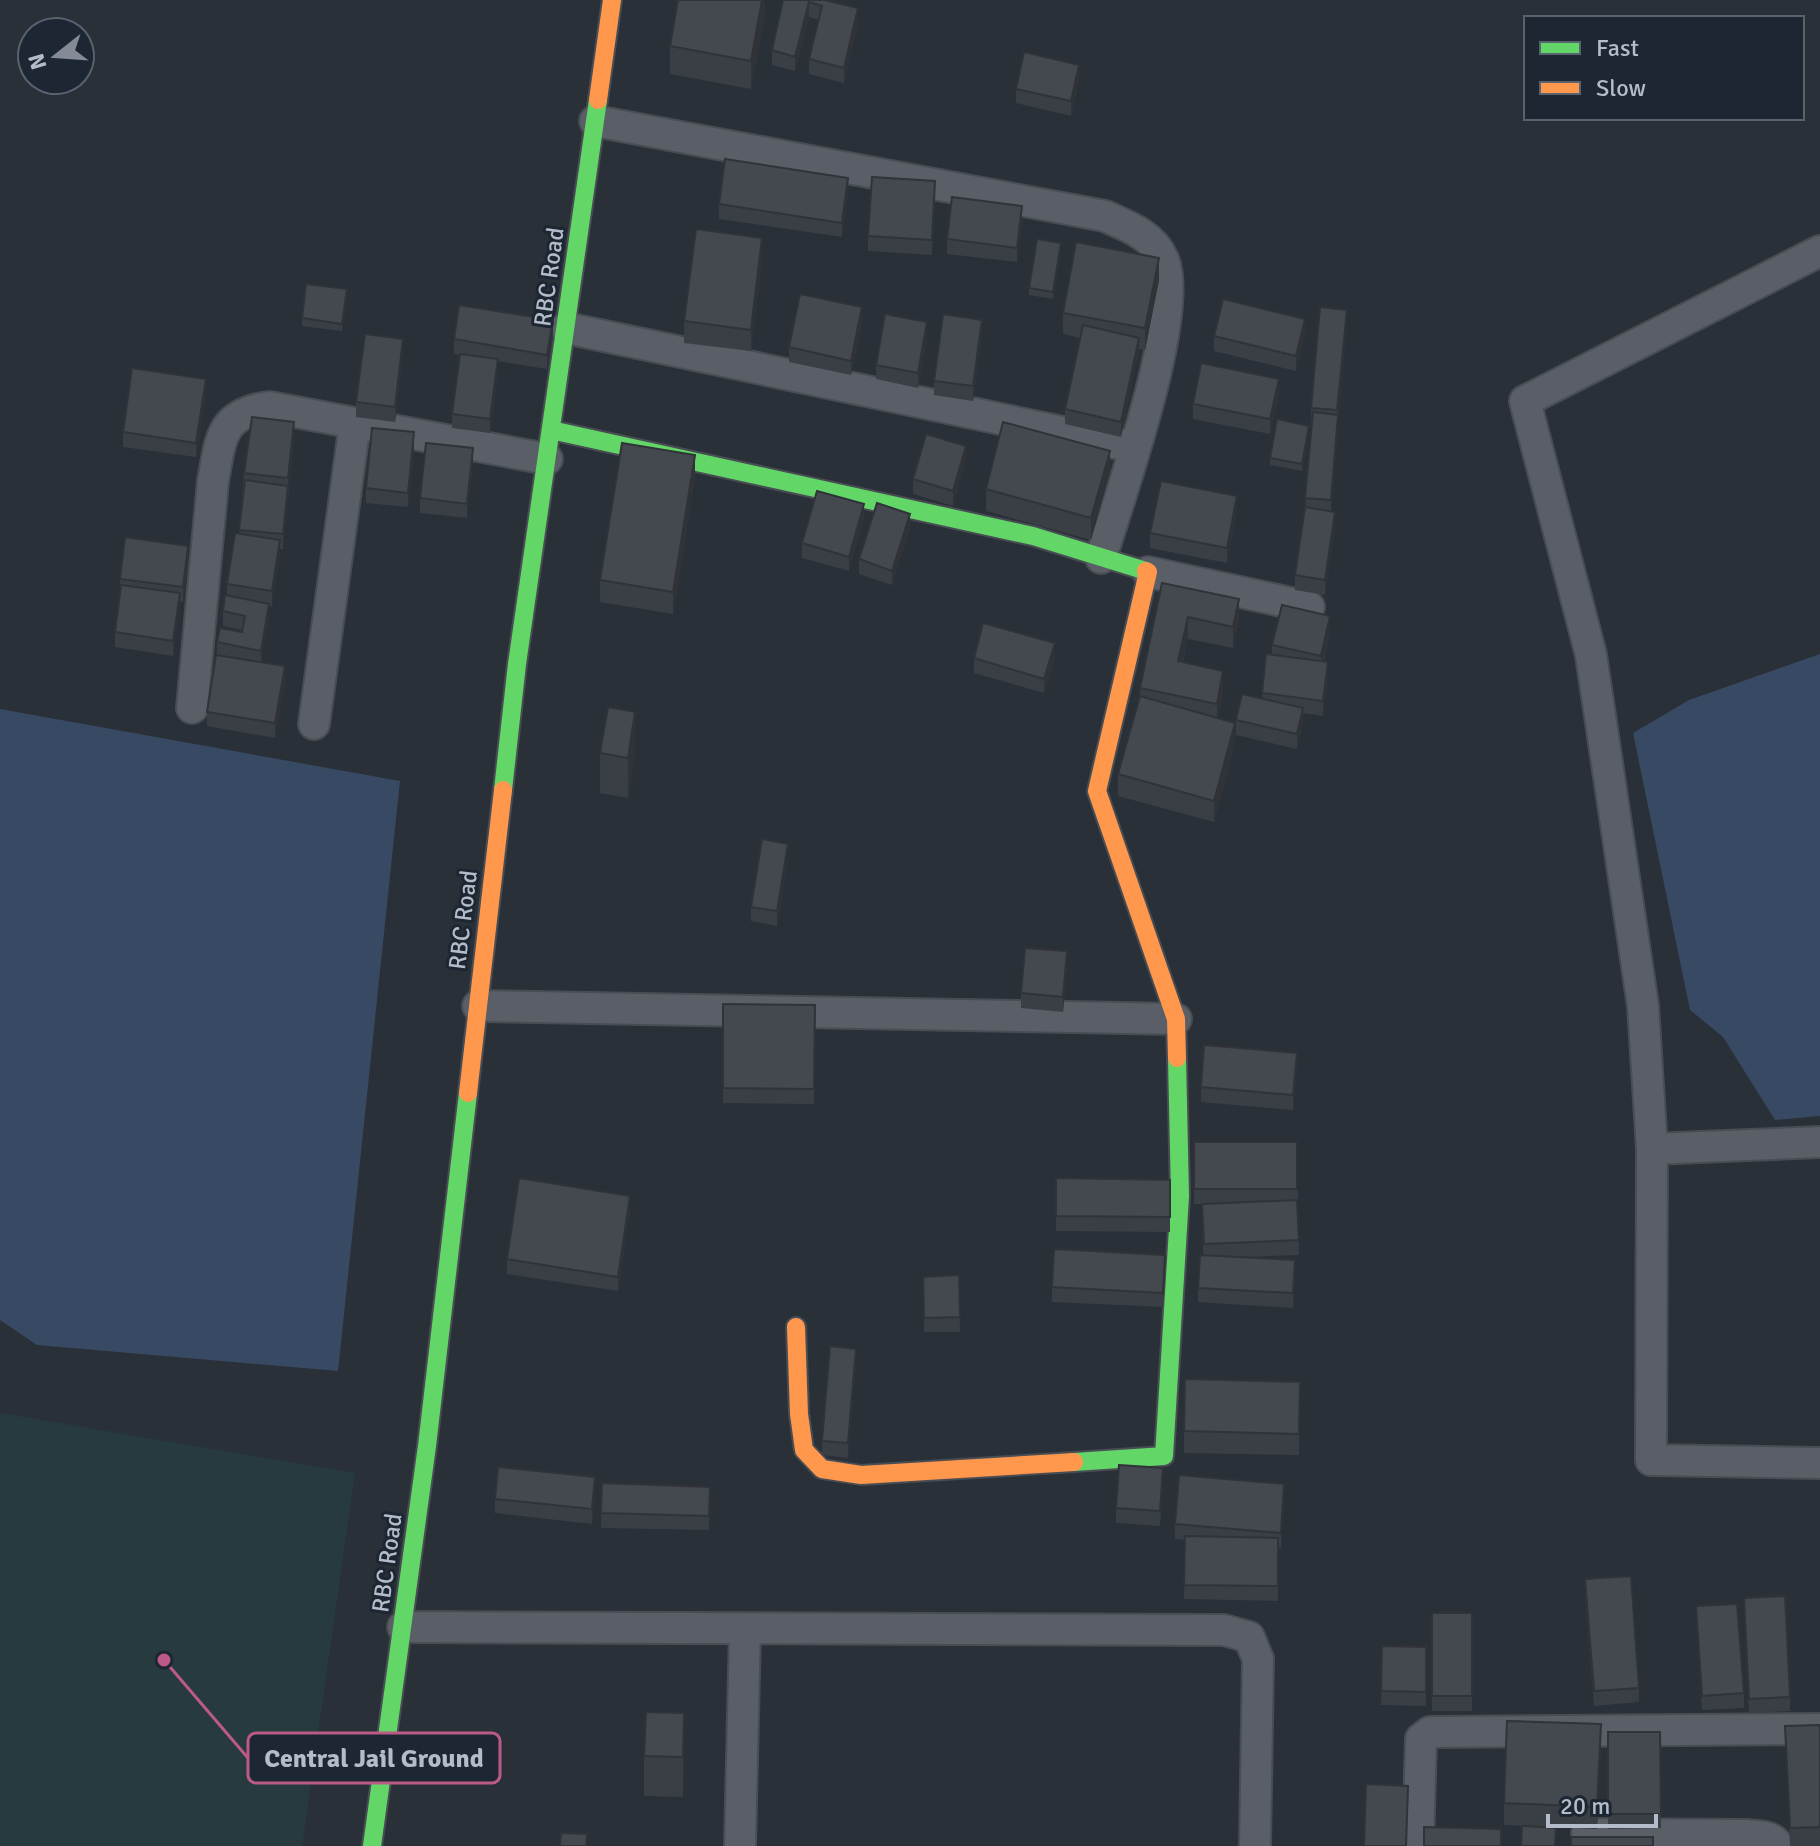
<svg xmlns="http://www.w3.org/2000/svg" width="1820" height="1846" font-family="Signika,sans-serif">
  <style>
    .green { fill: #273a3e }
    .water { fill: #384963 }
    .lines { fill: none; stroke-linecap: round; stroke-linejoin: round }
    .street-casing { stroke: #484c53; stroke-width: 34 }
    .fast-casing { stroke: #484c53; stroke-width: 22 }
    .slow-casing { stroke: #484c53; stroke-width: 22 }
    .street { stroke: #5a5e66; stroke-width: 30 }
    .fast { stroke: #63d668; stroke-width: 18 }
    .slow { stroke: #ff974d; stroke-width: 18 }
    .wall { fill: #3a3f45 }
    .shaded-wall { fill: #303338 }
    .building { fill: #444950; stroke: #303338; stroke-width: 2 }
    .labels { text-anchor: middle; stroke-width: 6; stroke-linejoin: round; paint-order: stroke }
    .street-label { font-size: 24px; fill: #b4bcc9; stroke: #1d2633 }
    .leader { fill: none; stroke: #bc5a87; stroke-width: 3 }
    .callout-dot { fill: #bc5a87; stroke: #1d2633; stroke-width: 3 }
    .callout { fill: #1d2633; stroke: #bc5a87; stroke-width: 3 }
    .callout-label { font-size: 26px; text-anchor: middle; font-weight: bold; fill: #b4bcc9 }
  </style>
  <rect width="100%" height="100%" fill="#2a3038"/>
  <path class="green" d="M0,1413L355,1473L302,1846H0Z"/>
  <path class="water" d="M1820,654V1116L1775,1120L1723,1037L1690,1010L1633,733L1689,700Z
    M0,709L400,781L338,1371L37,1345L0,1320Z"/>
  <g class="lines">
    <defs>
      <path id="street" d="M595,121L1105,216C1127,226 1153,235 1163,259C1186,311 1119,498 1101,558
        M1820,251L1525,401L1591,655L1643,1006L1652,1149L1820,1142
        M566,328L1134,447
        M1148,572L1309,607
        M192,708L213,481C221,438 220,414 269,407L547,459
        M314,724L355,423
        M478,1006L1176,1019
        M1652,1149L1651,1460L1820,1463
        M403,1627L1224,1630L1249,1637L1258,1659L1255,1846
        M1587,1834L1747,1835C1758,1836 1772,1835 1778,1846
        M740,1846L745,1629
        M1418,1846L1421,1739L1430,1732L1820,1729"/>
      <path id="fast" d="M551,430L1033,536L1146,571
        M503,790L517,664L598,100
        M1074,1462L1164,1456L1180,1196L1177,1058
        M372,1846L427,1446L468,1093"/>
      <path id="slow" d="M598,100L612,0
        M1146,571L1148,572L1097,791L1176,1019L1177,1058
        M468,1093L503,790
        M796,1327L799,1414L804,1450L822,1469L861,1475L1074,1462"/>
    </defs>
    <use href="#street" class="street-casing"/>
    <use href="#fast" class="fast-casing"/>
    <use href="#slow" class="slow-casing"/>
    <use href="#street" class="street"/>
    <use href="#fast" class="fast"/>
    <use href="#slow" class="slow"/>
  </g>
  <path class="wall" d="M765,0V12L751,89L670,74V46Z
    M783,0H825L858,23L844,83L809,74V59L819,20L809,17L795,71L772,65V50Z
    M1079,80L1071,116L1016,103V89Z
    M848,193L842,237L719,219V204Z
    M935,195L932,255L868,251V236Z
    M1022,221L1017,262L947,254V239Z
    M1061,250L1053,299L1029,295V288Z
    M762,260L751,351L684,343V321Z
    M1159,280L1145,350L1139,349L1121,437L1065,424V409L1080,338L1063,334V313Z
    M347,297L342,331L302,326V318Z
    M862,322L851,375L789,362V347Z
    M1347,325L1338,415V429L1331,511L1335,526L1325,595L1295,590V575L1305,509L1312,422H1311V408Z
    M1305,334L1296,371L1214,351V336Z
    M553,335L547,369L498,361V374L490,433L452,428V414L459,355L454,354V339Z
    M982,335L973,401L934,395V381Z
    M927,337L918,388L876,379V365Z
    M403,353L395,422L356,417V402Z
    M206,393L196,457L123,447V432Z
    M1279,394L1270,434L1193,419V404Z
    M1309,433L1302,471L1270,465V458Z
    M294,437L283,549H280L272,606H269V618L261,662L285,681L275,738L207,726V712L217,655V642L242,632V630L223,626V611L227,595V584L239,534L244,473Z
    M414,447L408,507L366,503V488Z
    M966,460L953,506L913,494V479Z
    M473,462L467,518L420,513V498Z
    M1110,472L1091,540L986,511V489Z
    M695,477L673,614L600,602V580Z
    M1237,510L1227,563L1150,548V533Z
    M864,518L849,571L802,558V543Z
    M910,528L892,585L859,574V559Z
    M188,561L183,602L180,601L173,656L115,647V632L120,593V579Z
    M1162,583L1239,620L1233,648L1188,639L1183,662L1223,693L1218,718L1235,744L1214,822L1118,796V774L1140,696V688Z
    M1330,631L1324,661L1328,676L1323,716L1303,713V722L1297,749L1236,735V720L1262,698V693L1272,655V645Z
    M1055,657L1044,693L974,673V658Z
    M635,752L628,798L600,793V753Z
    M788,858L777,926L751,921V907Z
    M1067,966L1063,1012L1021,1008V993Z
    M723,1004L815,1005L814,1104L723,1103Z
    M1297,1068L1293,1110L1201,1102V1087Z
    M1194,1142H1297L1299,1255L1244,1257L1295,1275L1293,1308L1198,1302V1288L1203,1255L1202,1204H1194Z
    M1056,1178L1170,1180V1232L1056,1231Z
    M630,1211L618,1291L507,1274V1259Z
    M1165,1270L1163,1307L1052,1302V1287Z
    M959,1275L960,1332H924L923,1277Z
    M856,1363L848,1458L822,1455V1441Z
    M1300,1382L1299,1455L1184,1453V1431Z
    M1163,1482L1160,1526L1116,1523V1508Z
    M602,1483L710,1487L709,1530L601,1528Z
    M595,1492L592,1524L495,1513V1499Z
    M1284,1499L1281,1548H1278V1601L1184,1599L1185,1540L1175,1539V1524Z
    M1585,1579L1639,1688V1702L1594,1706L1585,1594Z
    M1744,1598L1790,1697V1711L1749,1713Z
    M1696,1606L1744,1693V1708L1702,1710Z
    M1432,1613H1472V1711H1432Z
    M1382,1646L1426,1647V1706L1381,1705Z
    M1820,1725V1846H1790L1785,1726Z
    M1608,1732H1660L1661,1828L1608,1829Z
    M1601,1746L1597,1829L1504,1825V1803Z
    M684,1753L683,1797L644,1796V1756Z"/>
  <path class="shaded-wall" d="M762,0H765V12L751,89V61Z
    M809,2V17L795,71V57Z
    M858,8V23L844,83V68Z
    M1079,65V80L1071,116V101Z
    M848,178V193L842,237V223Z
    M1022,206V221L1017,262V248Z
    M762,238V260L751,351V330Z
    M1061,243V250L1053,299V292Z
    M1159,258V280L1145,350V328Z
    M862,307V322L851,375V361Z
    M1347,310V325L1337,425V410Z
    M1305,319V334L1296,371V356Z
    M553,320V335L547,369V355Z
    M982,320V335L973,401V386Z
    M927,322V337L918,388V373Z
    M1139,338V352L1121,437V422Z
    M403,339V353L395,422V407Z
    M498,359V374L490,433V419Z
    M206,379V393L196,457V443Z
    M1279,379V394L1270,434V419Z
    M1338,415V429L1331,515V500Z
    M294,422V437L288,493V478Z
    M1309,426V433L1302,471V464Z
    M414,432V447L408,507V493Z
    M966,446V460L953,506V491Z
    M473,448V462L467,518V504Z
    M1110,451V472L1091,540V518Z
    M695,455V477L673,614V592Z
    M288,486V500L283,549V534Z
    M1237,496V510L1227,563V548Z
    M864,504V518L849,571V557Z
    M1335,512V526L1325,595V580Z
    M910,514V528L892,585V571Z
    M280,540V555L272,606V591Z
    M188,546V561L183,602V587Z
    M180,593V608L173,656V641Z
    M1239,599V620L1233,648V627Z
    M269,604V618L261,665V651Z
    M1330,616V631L1321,671V656Z
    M1188,617V639L1178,682V661Z
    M1055,643V657L1044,693V679Z
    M1328,662V676L1323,716V701Z
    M285,666V681L275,738V723Z
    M1223,671V693L1217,726V704Z
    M1303,708V722L1297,749V734Z
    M635,712V752L628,798V758Z
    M1235,723V744L1214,822V801Z
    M788,844V858L777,926V911Z
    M1067,951V966L1063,1012V997Z
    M1297,1053V1068L1293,1110V1095Z
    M630,1196V1211L618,1291V1277Z
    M856,1349V1363L848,1458V1443Z
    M595,1477V1492L592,1524V1509Z
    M1284,1484V1499L1281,1548V1533Z
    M684,1713V1753L683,1797V1757Z
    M1601,1724V1746L1597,1829V1807Z"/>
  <path class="building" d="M678,0H762L751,61L670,46Z
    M783,0H825L858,8L844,68L809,59L822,6L809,2L795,57L772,50Z
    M1024,52L1079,65L1071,101L1016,89Z
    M725,159L848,178L842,223L719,204Z
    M872,177L935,181L932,240L868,236Z
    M952,197L1022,206L1017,248L947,239Z
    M696,229L762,238L751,330L684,321Z
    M1037,239L1061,243L1053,292L1029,288Z
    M1076,242L1159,258L1145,328L1063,313Z
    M306,284L347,289L342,324L302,318Z
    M800,294L862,307L851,361L789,347Z
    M1223,299L1305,319L1296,356L1214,336Z
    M459,305L553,320L547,355L454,339Z
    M1320,307L1347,310L1337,410L1311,408Z
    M885,314L927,322L918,373L876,365Z
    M943,314L982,320L973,386L934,381Z
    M1083,325L1139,338L1121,422L1065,409Z
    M365,334L403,339L395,407L356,402Z
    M460,354L498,359L490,419L452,414Z
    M1201,363L1279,379L1270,419L1193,404Z
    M132,368L206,379L196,443L123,432Z
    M1313,412L1338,415L1331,500L1305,498Z
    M252,417L294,422L288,478L244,473Z
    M1277,419L1309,426L1302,464L1270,458Z
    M1003,422L1110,451L1091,518L986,489Z
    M372,428L414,432L408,493L366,488Z
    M926,434L966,446L953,491L913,479Z
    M426,443L473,448L467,504L420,498Z
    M622,443L695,455L673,592L600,580Z
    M245,480L288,486L283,534L239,530Z
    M1161,481L1237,496L1227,548L1150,533Z
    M817,491L864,504L849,557L802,543Z
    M877,503L910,514L892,571L859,559Z
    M1305,507L1335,512L1325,580L1295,575Z
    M235,533L280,540L272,591L227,584Z
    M125,537L188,546L183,587L120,579Z
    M1162,583L1239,599L1233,627L1188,617L1178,661L1223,671L1217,704L1140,688Z
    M121,585L180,593L173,641L115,632Z
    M225,595L269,604L261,651L217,642L220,628L242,632L245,616L223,611Z
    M1282,605L1330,616L1321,656L1272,645Z
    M983,623L1055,643L1044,679L974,658Z
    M1266,654L1328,662L1323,701L1262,693Z
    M216,655L285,666L275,723L207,712Z
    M1242,694L1303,708L1297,734L1236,720Z
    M1140,696L1235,723L1214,801L1118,774Z
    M608,707L635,712L628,758L600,753Z
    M762,839L788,844L777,911L751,907Z
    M1025,948L1067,951L1063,997L1021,993Z
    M723,1004L815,1005L814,1089L723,1088Z
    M1204,1045L1297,1053L1293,1095L1201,1087Z
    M1194,1142H1297V1189H1194Z
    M519,1178L630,1196L618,1277L507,1259Z
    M1056,1178L1170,1180V1217L1056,1216Z
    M1297,1200L1299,1240L1204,1244L1202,1204Z
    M1054,1249L1165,1255L1163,1293L1052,1287Z
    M1200,1255L1295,1260L1293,1293L1198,1288Z
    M959,1275L960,1317L924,1318L923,1277Z
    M830,1346L856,1349L848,1443L822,1441Z
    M1185,1379L1300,1382L1299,1434L1184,1431Z
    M1119,1465L1163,1468L1160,1511L1116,1508Z
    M498,1467L595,1477L592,1509L495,1499Z
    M1179,1475L1284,1484L1281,1533L1175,1524Z
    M602,1483L710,1487L709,1516L601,1513Z
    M1185,1536L1278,1538V1586L1184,1585Z
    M1631,1576L1639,1688L1594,1691L1585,1579Z
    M1785,1596L1790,1697L1749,1699L1744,1598Z
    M1737,1604L1744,1693L1702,1696L1696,1606Z
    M1432,1613H1472V1696H1432Z
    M1382,1646L1426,1647V1692L1381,1691Z
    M646,1712L684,1713L683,1757L644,1756Z
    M1507,1721L1601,1724L1597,1807L1504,1803Z
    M1820,1725V1827L1790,1828L1785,1726Z
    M1608,1732H1660L1661,1814H1608Z
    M1366,1784L1408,1786L1406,1846H1364Z
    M1522,1826L1556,1828L1555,1846H1521Z
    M1424,1827L1501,1829V1846H1424Z
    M561,1833L587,1834L586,1846H560Z
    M1571,1837H1653V1846H1571Z"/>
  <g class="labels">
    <g class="street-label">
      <text transform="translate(549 277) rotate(-82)" y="8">RBC Road</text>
      <text transform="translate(463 920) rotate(-83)" y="8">RBC Road</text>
      <text transform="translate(387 1563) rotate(-82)" y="8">RBC Road</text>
    </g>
  </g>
  <path class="leader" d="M164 1660L248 1758"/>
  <circle class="callout-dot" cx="164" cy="1660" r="8"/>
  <rect class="callout" x="248" y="1733" width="252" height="50" rx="8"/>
  <g class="callout-label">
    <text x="374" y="1767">Central Jail Ground</text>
  </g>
  <rect x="1524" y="16" width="280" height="104" fill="#1d2633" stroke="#59626f" stroke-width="2"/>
  <rect x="1540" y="42" width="40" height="12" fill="#63d668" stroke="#59626f" stroke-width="2"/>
  <text x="1596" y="56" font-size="24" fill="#b4bcc9">Fast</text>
  <rect x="1540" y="82" width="40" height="12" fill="#ff974d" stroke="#59626f" stroke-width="2"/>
  <text x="1596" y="96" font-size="24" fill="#b4bcc9">Slow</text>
  <g transform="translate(56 56) rotate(253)"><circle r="38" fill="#1d2633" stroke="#59626f" stroke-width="2"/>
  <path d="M0-6L14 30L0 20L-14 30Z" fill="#848b96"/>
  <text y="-12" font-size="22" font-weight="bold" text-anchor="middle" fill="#b4bcc9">N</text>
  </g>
  <path d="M1548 1814v12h108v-12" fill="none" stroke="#b4bcc9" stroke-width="4"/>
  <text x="1560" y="1814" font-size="24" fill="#b4bcc9" stroke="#1d2633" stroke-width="6" paint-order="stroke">20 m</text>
</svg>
